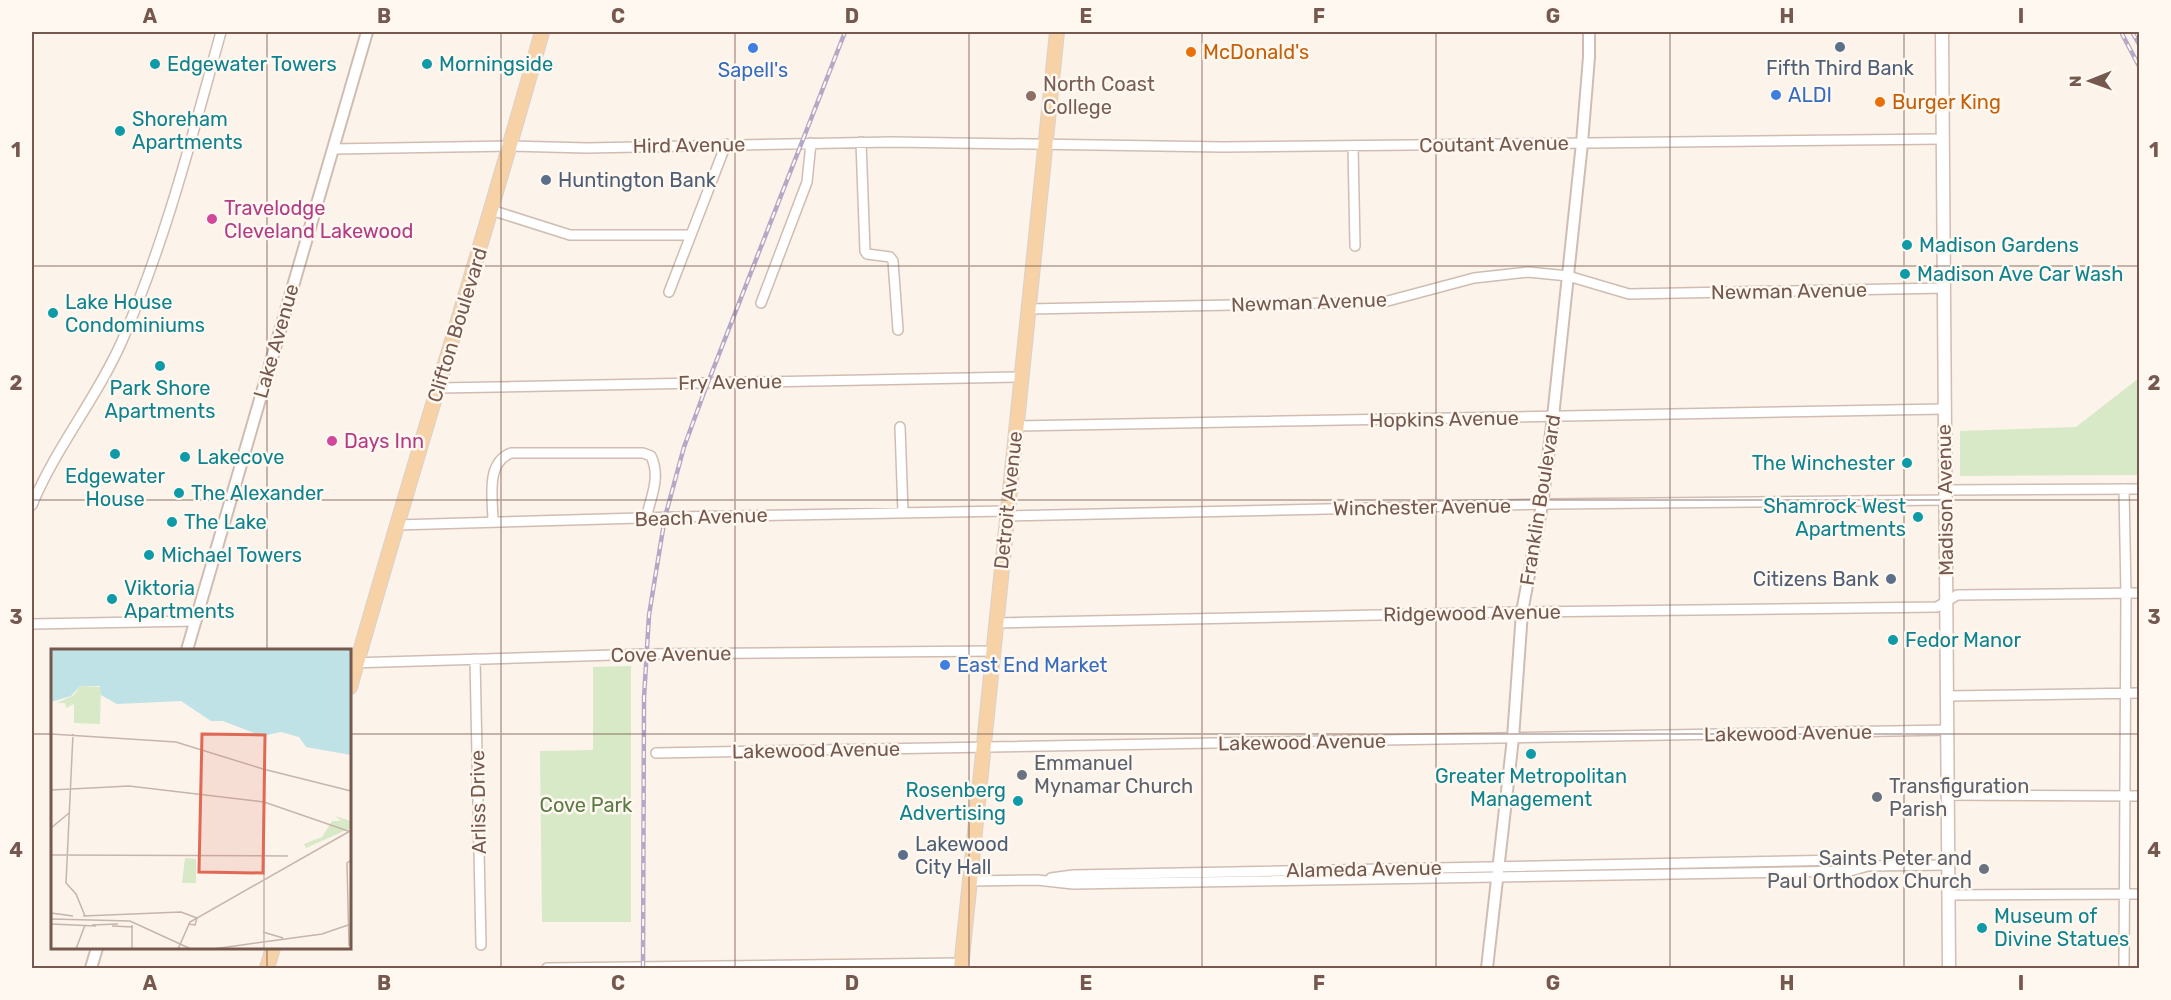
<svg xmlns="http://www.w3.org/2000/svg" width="2171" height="1000" font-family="Rubik,sans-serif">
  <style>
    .green { fill: #d8e9c8 }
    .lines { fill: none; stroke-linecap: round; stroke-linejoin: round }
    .minor-casing { stroke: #d0bdb2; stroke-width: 12 }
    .tertiary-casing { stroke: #d0bdb2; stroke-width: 14 }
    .secondary-casing { stroke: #d3bcb0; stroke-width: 15 }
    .primary-casing { stroke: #d9d1cd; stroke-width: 16 }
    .minor { stroke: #fff; stroke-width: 9 }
    .tertiary { stroke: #fff; stroke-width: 10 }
    .secondary { stroke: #fff; stroke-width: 12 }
    .primary { stroke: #f7d2a6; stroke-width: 14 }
    .rail-casing { stroke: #b5a7c6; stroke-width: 4.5 }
    .rail { stroke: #fef8f0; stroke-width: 2; stroke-dasharray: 7; stroke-linecap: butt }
    .grid { fill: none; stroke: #76594e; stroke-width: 1.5; stroke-opacity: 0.55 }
    .service-dot { fill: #5c6f8a; stroke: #fef8f0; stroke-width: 2 }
    .shop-dot { fill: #3f7fe0; stroke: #fef8f0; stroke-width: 2 }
    .food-dot { fill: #e8710a; stroke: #fef8f0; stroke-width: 2 }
    .culture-dot { fill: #0f9aa8; stroke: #fef8f0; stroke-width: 2 }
    .education-dot { fill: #8d6e63; stroke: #fef8f0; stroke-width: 2 }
    .hotel-dot { fill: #d1479c; stroke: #fef8f0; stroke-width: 2 }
    .worship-dot { fill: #6b7280; stroke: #fef8f0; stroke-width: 2 }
    .labels { text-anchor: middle; stroke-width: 5; stroke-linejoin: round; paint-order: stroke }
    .food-label { font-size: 20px; fill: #c56008; stroke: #fef8f0; text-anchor: start }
    .culture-label { font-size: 20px; fill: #0d838f; stroke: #fef8f0; text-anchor: start }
    .service-label { font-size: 20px; fill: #4e5e75; stroke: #fef8f0; text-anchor: start }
    .shop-label { font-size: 20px; fill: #366cbe; stroke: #fef8f0; text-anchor: start }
    .education-label { font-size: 20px; fill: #785e54; stroke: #fef8f0; text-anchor: start }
    .street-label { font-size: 20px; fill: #76594e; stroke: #fef8f0 }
    .hotel-label { font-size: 20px; fill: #b23c85; stroke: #fef8f0; text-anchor: start }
    .worship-label { font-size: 20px; fill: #5b616d; stroke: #fef8f0; text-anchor: start }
    .park-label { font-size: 20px; fill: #5a7b46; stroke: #fef8f0 }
    .inset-road { fill: none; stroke: #c6b5ac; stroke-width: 1.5 }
    .view { fill: #df6955; fill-opacity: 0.15; stroke: #df6955; stroke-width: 3 }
    .inset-edge { fill: none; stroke: #76594e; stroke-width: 3 }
    .neatline { fill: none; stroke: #76594e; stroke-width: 2 }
    .grid-label { font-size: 20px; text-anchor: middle; font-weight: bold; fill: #76594e }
  </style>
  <rect width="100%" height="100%" fill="#fcf3ea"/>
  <path class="green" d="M2139,378V475L1960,476V431L2076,427Z
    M631,666V922H542L540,751L593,750V667Z
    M1848,864V867L1699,870V867Z
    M1688,866V870L1517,873V869Z"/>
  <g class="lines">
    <defs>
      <path id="minor" d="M861,142L865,251L867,254L890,257L893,261L898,330
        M1353,146L1355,246
        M333,149L510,146L587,148L892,142L1223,147L1943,139
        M491,210L570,235H691
        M669,292L726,144
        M761,303L807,182L811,143
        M1028,309L1384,302L1474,278L1528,272L1568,276L1629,294L1944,288
        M439,388L1021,377
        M1015,426L1944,409
        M900,427L903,512
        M1946,490L2140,489
        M32,505C56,447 97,398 122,341C166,240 192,136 221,32
        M1006,516L1552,504L1947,500
        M493,522C493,499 485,463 511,453H643L651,456C661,477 651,497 646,518
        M396,525L675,517L1006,511
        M996,623L1522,612L1937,607L1957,595L2140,593
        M32,624L196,621
        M475,659L481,945
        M350,663L646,654L993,651
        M1947,696L2140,693
        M656,753L1948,730
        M1949,795L2140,796
        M1051,878L1073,875L1846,860L1861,862L1868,866
        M970,881L1037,880L1073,884L1850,871L1868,866L1948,865
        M1949,895L2140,894
        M547,968L961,963
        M2124,968L2126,594L2124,489"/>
      <path id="tertiary" d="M187,650L367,32
        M91,968L97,948
        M1487,968L1513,738L1522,612L1542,505L1553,417L1582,143L1589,57V32"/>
      <path id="secondary" d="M1942,32L1949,968"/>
      <path id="primary" d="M350,687C412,468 481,251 542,32
        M267,968L273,948
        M961,968L1057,32"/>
    </defs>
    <use href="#minor" class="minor-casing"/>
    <use href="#tertiary" class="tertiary-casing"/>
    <use href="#secondary" class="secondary-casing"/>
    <use href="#primary" class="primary-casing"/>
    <use href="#minor" class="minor"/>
    <use href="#tertiary" class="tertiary"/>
    <use href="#secondary" class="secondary"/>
    <use href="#primary" class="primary"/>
    <defs>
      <path id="rail" d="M2121,32L2140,68
        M2132,32L2140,46
        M643,968L644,698L649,615L665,517L684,447L705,390L845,32"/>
    </defs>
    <use href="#rail" class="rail-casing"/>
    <use href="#rail" class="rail"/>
  </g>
  <path class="grid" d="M267,32V650M501,32V968M735,32V968M969,32V968M1202,32V968M1436,32V968M1670,32V968M1904,32V968M32,266H2140M32,500H2140M32,734H52M350,734H2140M267,948V968"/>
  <g class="service-dot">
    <circle cx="1840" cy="47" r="6"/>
    <circle cx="546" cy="180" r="6"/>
    <circle cx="1891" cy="579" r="6"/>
    <circle cx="903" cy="855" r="6"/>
  </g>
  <g class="shop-dot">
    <circle cx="753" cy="48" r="6"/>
    <circle cx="1776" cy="95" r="6"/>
    <circle cx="945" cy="665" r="6"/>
  </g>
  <g class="food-dot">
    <circle cx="1191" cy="52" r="6"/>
    <circle cx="1880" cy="102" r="6"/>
  </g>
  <g class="culture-dot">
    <circle cx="155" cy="64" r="6"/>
    <circle cx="427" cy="64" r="6"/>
    <circle cx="120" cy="131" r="6"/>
    <circle cx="1907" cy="245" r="6"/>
    <circle cx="1905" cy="274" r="6"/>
    <circle cx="53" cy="313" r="6"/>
    <circle cx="160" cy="366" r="6"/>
    <circle cx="115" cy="454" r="6"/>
    <circle cx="185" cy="457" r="6"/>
    <circle cx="1907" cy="463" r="6"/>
    <circle cx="179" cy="493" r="6"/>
    <circle cx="1918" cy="517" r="6"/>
    <circle cx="172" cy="522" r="6"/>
    <circle cx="149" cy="555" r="6"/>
    <circle cx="112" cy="599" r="6"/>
    <circle cx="1893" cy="640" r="6"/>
    <circle cx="1531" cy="754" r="6"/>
    <circle cx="1018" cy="801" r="6"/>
    <circle cx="1982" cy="928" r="6"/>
  </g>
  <circle class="education-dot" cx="1031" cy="96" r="6"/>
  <g class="hotel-dot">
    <circle cx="212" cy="219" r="6"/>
    <circle cx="332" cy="441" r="6"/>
  </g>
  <g class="worship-dot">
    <circle cx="1022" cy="775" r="6"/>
    <circle cx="1877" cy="797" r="6"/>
    <circle cx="1984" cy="869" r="6"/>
  </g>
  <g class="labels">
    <g class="food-label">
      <text x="1203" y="59">McDonald's</text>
      <text x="1892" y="109">Burger King</text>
    </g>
    <g class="culture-label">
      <text x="167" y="71">Edgewater Towers</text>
      <text x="439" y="71">Morningside</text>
      <text x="132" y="126">Shoreham<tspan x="132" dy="23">Apartments</tspan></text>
      <text x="1919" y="252">Madison Gardens</text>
      <text x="1917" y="281">Madison Ave Car Wash</text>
      <text x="65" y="309">Lake House<tspan x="65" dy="23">Condominiums</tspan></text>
      <text x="160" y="395" text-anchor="middle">Park Shore<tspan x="160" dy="23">Apartments</tspan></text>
      <text x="197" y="464">Lakecove</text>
      <text x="1895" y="470" text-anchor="end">The Winchester</text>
      <text x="115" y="483" text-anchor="middle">Edgewater<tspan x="115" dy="23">House</tspan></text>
      <text x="191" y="500">The Alexander</text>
      <text x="1906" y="513" text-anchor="end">Shamrock West<tspan x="1906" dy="23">Apartments</tspan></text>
      <text x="184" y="529">The Lake</text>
      <text x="161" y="562">Michael Towers</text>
      <text x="124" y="595">Viktoria<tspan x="124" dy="23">Apartments</tspan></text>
      <text x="1905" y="647">Fedor Manor</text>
      <text x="1531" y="783" text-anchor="middle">Greater Metropolitan<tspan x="1531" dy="23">Management</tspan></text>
      <text x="1006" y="797" text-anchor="end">Rosenberg<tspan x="1006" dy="23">Advertising</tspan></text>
      <text x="1994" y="923">Museum of<tspan x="1994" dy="23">Divine Statues</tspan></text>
    </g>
    <g class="service-label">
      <text x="1840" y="75" text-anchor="middle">Fifth Third Bank</text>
      <text x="558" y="187">Huntington Bank</text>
      <text x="1879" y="586" text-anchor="end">Citizens Bank</text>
      <text x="915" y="851">Lakewood<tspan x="915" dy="23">City Hall</tspan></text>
    </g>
    <g class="shop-label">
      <text x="753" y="77" text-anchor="middle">Sapell's</text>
      <text x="1788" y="102">ALDI</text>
      <text x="957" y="672">East End Market</text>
    </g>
    <g class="education-label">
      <text x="1043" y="91">North Coast<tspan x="1043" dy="23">College</tspan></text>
    </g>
    <g class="street-label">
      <text transform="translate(1494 144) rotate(-1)" y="7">Coutant Avenue</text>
      <text transform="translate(689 145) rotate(-1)" y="7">Hird Avenue</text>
      <text transform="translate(1789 291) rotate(-1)" y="7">Newman Avenue</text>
      <text transform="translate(1309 302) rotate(-2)" y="7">Newman Avenue</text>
      <text transform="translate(457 325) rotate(-73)" y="7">Clifton Boulevard</text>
      <text transform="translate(276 341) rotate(-74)" y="7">Lake Avenue</text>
      <text transform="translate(730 382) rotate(-1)" y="7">Fry Avenue</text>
      <text transform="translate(1444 419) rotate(-1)" y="7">Hopkins Avenue</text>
      <text transform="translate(1008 500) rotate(-84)" y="7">Detroit Avenue</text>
      <text transform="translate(1540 500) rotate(-81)" y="7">Franklin Boulevard</text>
      <text transform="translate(1945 500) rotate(-91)" y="7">Madison Avenue</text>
      <text transform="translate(1422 507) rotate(-1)" y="7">Winchester Avenue</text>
      <text transform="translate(701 517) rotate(-2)" y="7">Beach Avenue</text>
      <text transform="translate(1472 613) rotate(-1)" y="7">Ridgewood Avenue</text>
      <text transform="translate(671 654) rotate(-1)" y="7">Cove Avenue</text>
      <text transform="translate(1788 733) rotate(-1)" y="7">Lakewood Avenue</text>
      <text transform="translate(1302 742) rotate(-1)" y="7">Lakewood Avenue</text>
      <text transform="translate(816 750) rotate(-1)" y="7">Lakewood Avenue</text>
      <text transform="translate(478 802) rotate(-91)" y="7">Arliss Drive</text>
      <text transform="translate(1364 869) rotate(-1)" y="7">Alameda Avenue</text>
    </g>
    <g class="hotel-label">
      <text x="224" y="215">Travelodge<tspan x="224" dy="23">Cleveland Lakewood</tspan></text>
      <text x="344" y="448">Days Inn</text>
    </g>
    <g class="worship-label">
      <text x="1034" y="770">Emmanuel<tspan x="1034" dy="23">Mynamar Church</tspan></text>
      <text x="1889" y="793">Transfiguration<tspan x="1889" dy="23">Parish</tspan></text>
      <text x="1972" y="865" text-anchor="end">Saints Peter and<tspan x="1972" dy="23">Paul Orthodox Church</tspan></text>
    </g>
    <g class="park-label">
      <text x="586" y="812">Cove Park</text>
    </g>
  </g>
  <g transform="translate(51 649)">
    <rect width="300" height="300" fill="#fcf3ea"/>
    <path d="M29,37L50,38L49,75L23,74V55L15,59L14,54H6L23,46ZM284,167L300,172V179L255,199L253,195L271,188L281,172H290ZM134,209L145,210V234H131Z" fill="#d8e9c8"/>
    <path d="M0,0H300V106L255,98L248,88L230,83L211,87L172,72H160L130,52L66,55L50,46L49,37H29L20,47L0,53Z" fill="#bee2e5"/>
    <path class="inset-road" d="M0,85L125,93L212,120L300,142M22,85L15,234L25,245L34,267M0,141L78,137L213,153L300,183M0,179L18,164M0,206L237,207M0,264L22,267M32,267L130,263L146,269L144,276L137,275M0,270L79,272L140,300M0,275L45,277M41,276L67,275M61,277L82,278M212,283L232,289M298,297L296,214L300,211M25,300L34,276M81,300V276M127,300L139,273L299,182M162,300L271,285L300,275M213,300V121"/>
    <path class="view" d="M151,85L214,86L212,224L148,223Z"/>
    <rect width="300" height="300" class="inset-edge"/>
  </g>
  <rect width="2171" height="1000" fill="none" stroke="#fef8f0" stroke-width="66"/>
  <g transform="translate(2090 81) rotate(269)" stroke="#fef8f0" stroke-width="4.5" paint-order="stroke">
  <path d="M0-4.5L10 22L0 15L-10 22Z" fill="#76594e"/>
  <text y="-9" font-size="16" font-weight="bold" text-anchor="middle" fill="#76594e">N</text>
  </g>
  <rect x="33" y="33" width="2105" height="934" class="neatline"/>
  <g class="grid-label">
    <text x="150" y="23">A</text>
    <text x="384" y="23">B</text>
    <text x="618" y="23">C</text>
    <text x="852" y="23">D</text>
    <text x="1086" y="23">E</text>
    <text x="1319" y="23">F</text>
    <text x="1553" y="23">G</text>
    <text x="1787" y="23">H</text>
    <text x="2021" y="23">I</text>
    <text x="16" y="157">1</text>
    <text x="2154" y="157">1</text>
    <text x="16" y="390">2</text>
    <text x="2154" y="390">2</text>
    <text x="16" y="624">3</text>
    <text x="2154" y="624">3</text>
    <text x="16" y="857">4</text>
    <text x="2154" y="857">4</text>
    <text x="150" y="990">A</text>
    <text x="384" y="990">B</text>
    <text x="618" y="990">C</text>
    <text x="852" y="990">D</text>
    <text x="1086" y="990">E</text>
    <text x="1319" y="990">F</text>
    <text x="1553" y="990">G</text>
    <text x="1787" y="990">H</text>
    <text x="2021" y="990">I</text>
  </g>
</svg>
